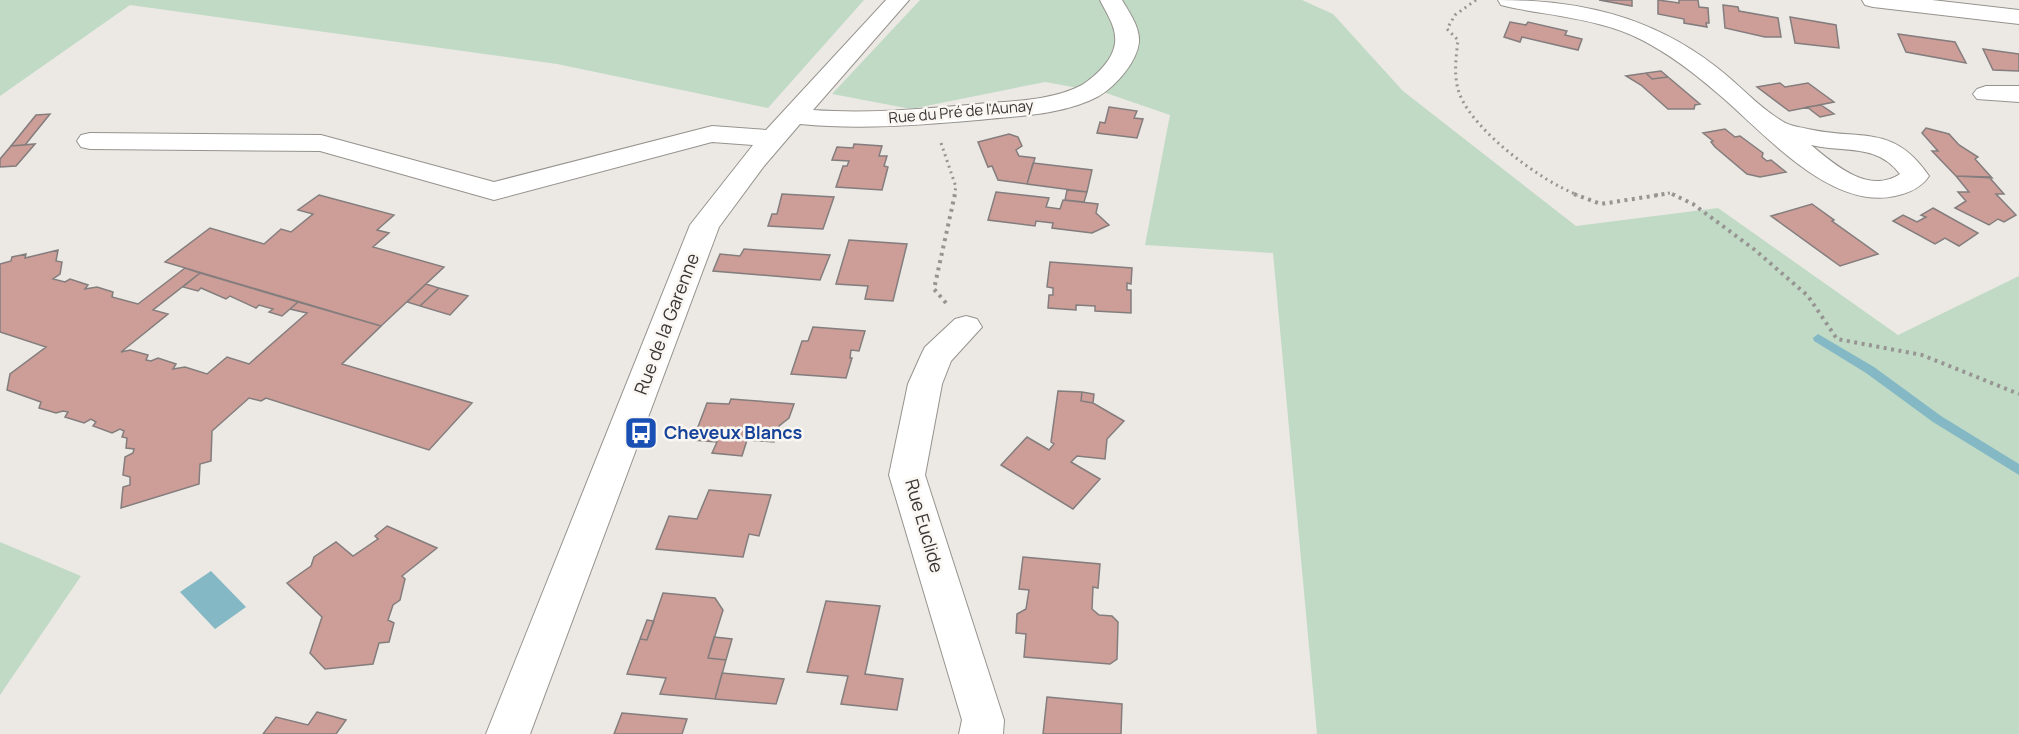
<svg xmlns="http://www.w3.org/2000/svg" width="2019" height="734" font-family="Manrope,sans-serif">
  <style>
    .green { fill: #c1dac6 }
    .water { fill: #84b8c5 }
    .lines { fill: none; stroke-linecap: round; stroke-linejoin: round }
    .stream { fill: #84b8c5; fill-rule: evenodd }
    .building { fill: #cd9d98; stroke: #837d7d; stroke-width: 1.5 }
    .minor-casing { stroke: #96938e; stroke-width: 2 }
    .path-far1 { stroke: #979592; stroke-width: 3; stroke-dasharray: 2 4; stroke-linecap: butt }
    .path { stroke: #979592; stroke-width: 4; stroke-dasharray: 3 4.5; stroke-linecap: butt }
    .minor { fill: #fff; fill-rule: evenodd }
    .labels { text-anchor: middle; stroke-width: 5; stroke-linejoin: round; paint-order: stroke }
    .far-street-label { font-size: 15px; fill: #373634; stroke: #faf6f1 }
    .street-label { font-size: 18px; fill: #373634; stroke: #faf6f1 }
    .transit-label { font-size: 18px; font-weight: bold; fill: #164399; stroke: #faf6f1; text-anchor: start }
  </style>
  <rect width="100%" height="100%" fill="#ece9e4"/>
  <path class="green" d="M0,0H864L768,108L557,64L130,5L0,96Z
    M920,0H1302L1333,14L1403,91L1576,226L1718,208L1898,335L2019,276V734H1317L1273,253L1145,245L1170,115L1106,93L1045,82L911,109L832,94Z
    M0,542L81,576L0,695Z"/>
  <path class="water" d="M211,571L246,607L215,629L180,592Z"/>
  <g class="lines">
    <path class="stream" d="M1818,334L1874,367L1941,416L2019,464V475L1933,422L1866,373L1814,341L1813,338Z"/>
  </g>
  <path class="building" d="M1599,0H1632V6Z
    M1658,0L1679,3V0H1698L1699,7L1708,8L1709,23H1706L1707,27L1684,23V19L1658,14Z
    M1723,5L1738,7L1739,11L1778,18L1781,37H1765L1725,28Z
    M1790,17L1836,25L1839,48L1795,43Z
    M1510,22L1526,25L1528,22L1567,31L1565,35L1582,39L1578,50L1522,37L1520,42L1504,37Z
    M1898,34L1955,42L1966,63L1906,52Z
    M1983,49L2019,54V71L1993,70Z
    M1661,71L1668,77L1652,79L1646,73Z
    M1646,73L1652,79L1668,77L1700,104L1695,105L1694,109H1668L1641,85L1626,76Z
    M1780,83L1785,87L1808,83L1834,102L1789,111L1757,87Z
    M1821,105L1834,114L1820,117L1807,107Z
    M1109,107L1137,111L1134,118L1143,119L1137,138L1097,133L1100,122L1105,123Z
    M50,114L25,145L11,146L36,115Z
    M1926,128L1949,134L1959,145L1978,157L1975,159L1992,178L1956,176L1932,151H1938L1922,133Z
    M1725,129L1735,137L1740,136L1763,153L1762,157L1767,161L1771,160L1786,172L1760,177L1747,174L1715,147L1711,142L1713,141L1703,133Z
    M1009,134L1018,137L1022,146L1016,150L1019,156L1035,158L1027,184L998,180L992,166L988,167L978,142Z
    M35,144L16,166L0,167V159L11,146Z
    M854,144L882,146L879,156H887L884,166L888,167L882,190L836,187L843,166H847L849,161L832,160L837,147L853,148Z
    M1033,163L1092,170L1087,192L1027,184Z
    M1956,176L1989,177L2004,194H1996L2016,215L2004,222L1998,219L1989,225L1955,208L1966,201L1958,192H1969Z
    M1067,190L1087,192L1084,202L1065,200Z
    M996,192L1049,198L1046,207L1060,209L1063,200L1098,204L1096,213L1109,225L1092,233L1052,228L1053,223L1036,221L1035,226L988,220Z
    M782,194L834,197L823,229L768,226L772,214H777Z
    M319,195L394,215L377,230L389,233L373,247L444,267L381,326L165,262L210,228L264,244L281,229L291,232L313,214L298,210Z
    M1812,204L1834,220L1832,221L1878,254L1840,266L1771,216Z
    M1933,208L1978,233L1959,246L1945,238L1935,244L1893,221L1903,215L1917,222L1926,217L1921,215Z
    M849,240L907,244L893,301L865,299L868,286L836,284Z
    M744,249L830,255L820,280L713,271L720,254L740,256Z
    M58,250L56,261L62,262L60,274L53,279L65,282L70,279L88,285L85,289L97,287L113,292L112,297L138,304L185,268L200,273L153,310L168,314L121,352L130,350L148,355L146,360L151,361L158,358L176,364L173,369L185,367L207,374L227,357L249,364L307,313L290,309L298,302L381,326L342,364L472,403L429,450L266,398L261,401L249,398L212,431L211,461L200,464L199,484L121,508L123,487L130,485V477L123,475L125,457L133,453L134,449L126,448L127,438L122,437L124,431L120,429L112,433L93,426L96,422L91,419L84,423L65,417L68,412L63,411L56,413L39,408L41,402L7,390L10,374L46,347L0,332V264L11,261L12,257L26,254L25,258Z
    M1050,262L1132,268L1131,284L1127,283V290H1131V313L1095,311V306L1076,305V310L1048,308L1049,295H1053V288L1047,287Z
    M200,273L298,302L282,316L269,312L273,309L259,305L256,308L230,296L226,299L201,288L198,291L183,287Z
    M426,284L439,288L420,306L407,302Z
    M439,288L468,296L450,315L420,306Z
    M813,327L865,331L859,351L851,350L850,358H852L846,378L791,374L802,341H808Z
    M1058,391L1082,392L1081,401L1093,403L1124,421L1107,439L1105,459L1077,456L1071,462L1100,479L1073,509L1001,465L1027,437L1049,450L1054,444L1051,442Z
    M1082,392L1094,394L1093,403L1081,401Z
    M731,399L794,404L789,418L779,426L774,442L747,440L742,456L712,453L717,442L693,440L707,403L729,404Z
    M709,490L771,495L759,536L749,534L743,557L656,549L669,516L697,519Z
    M387,526L437,548L402,576L405,579L400,600L393,605L388,620L394,623L389,642L379,643L373,664L325,669L310,653L322,617L287,583L311,566L314,557L336,542L353,556L378,539L375,536Z
    M1023,557L1100,564L1098,588L1093,587L1092,609L1099,615L1112,616L1118,622L1117,659L1110,664L1024,657L1026,634L1016,633L1017,614L1026,609L1029,590L1019,589Z
    M663,593L715,598L723,610L708,658L726,660L715,699L660,694L666,678L627,674L640,639L647,640Z
    M826,601L880,606L865,674L903,679L897,710L841,704L848,676L807,672Z
    M647,620L654,621L647,640L640,639Z
    M714,637L732,639L726,660L708,658Z
    M722,673L784,679L776,704L715,699Z
    M1047,697L1122,704L1121,734H1043Z
    M317,712L346,720L336,734H263L276,717L308,725Z
    M622,713L687,719L682,734H614Z"/>
  <g class="lines">
    <defs>
      <path id="minor" d="M886,0H909L813,110C868,114 923,109 978,104C1011,101 1052,101 1082,85C1096,76 1113,60 1115,43C1117,27 1106,13 1100,0H1122C1129,12 1140,27 1139,42C1137,62 1116,86 1099,96C1064,115 1017,116 978,120C919,125 860,130 800,124L764,166L719,227L530,734H486L690,225L753,145L712,142L494,200L320,151L90,149L81,147L77,141L81,135L90,133L321,135L494,182L712,126L766,130Z
        M1498,0C1579,0 1650,16 1715,66C1738,83 1758,107 1782,121C1789,126 1800,127 1808,129C1861,141 1893,123 1929,176C1921,188 1909,193 1895,196C1829,211 1762,130 1716,92C1693,72 1669,54 1642,40C1602,19 1552,16 1509,7L1501,5ZM1811,145C1844,153 1877,143 1900,174C1868,195 1834,164 1811,145Z
        M1862,0H1932L2019,10V24L1873,7L1865,5Z
        M1986,86H2019V102L1977,99L1973,94L1977,89Z
        M966,316L977,319L982,327L951,361L942,384L925,475L1004,720L1003,734H959L962,720L889,475L908,384L921,355L925,347L955,319Z"/>
    </defs>
    <use href="#minor" class="minor-casing"/>
    <path class="path-far1" d="M1476,0L1455,15L1447,29L1458,40C1456,58 1453,78 1460,95C1474,131 1542,182 1578,195
      M941,143L956,187L954,195
      M1656,195L1670,193L1675,195"/>
    <path class="path" d="M1574,194L1601,204L1665,194
      M1672,194L1693,204L1755,250L1808,296L1837,339L1922,355L2019,394
      M946,303L934,289L955,194"/>
    <use href="#minor" class="minor"/>
  </g>
  <defs>
    <symbol id="bus-square" viewBox="-11 -11 22 22"><rect x="-9" y="-9" width="18" height="18" rx="4" fill="#1a4fb4" stroke="#faf6f1"/><path d="M-5-6H5V4H4V6H2V4H-2V6H-4V4H-5ZM-3.5-4V0h7V-4ZM-3.5 1.2v1.5H-2V1.2ZM2 1.2v1.5H3.5V1.2Z" fill="#fff"/></symbol>
  </defs>
  <g fill-rule="evenodd">
    <use href="#bus-square" x="622" y="414" width="38" height="38"/>
  </g>
  <g class="labels">
    <g class="far-street-label">
      <text transform="translate(961 112) rotate(-5)" y="5">Rue du Pré de l'Aunay</text>
    </g>
    <g class="street-label">
      <text transform="translate(667 324) rotate(-69)" y="6">Rue de la Garenne</text>
      <text transform="translate(924 526) rotate(74)" y="6">Rue Euclide</text>
    </g>
    <g class="transit-label">
      <text x="664" y="439">Cheveux Blancs</text>
    </g>
  </g>
</svg>
